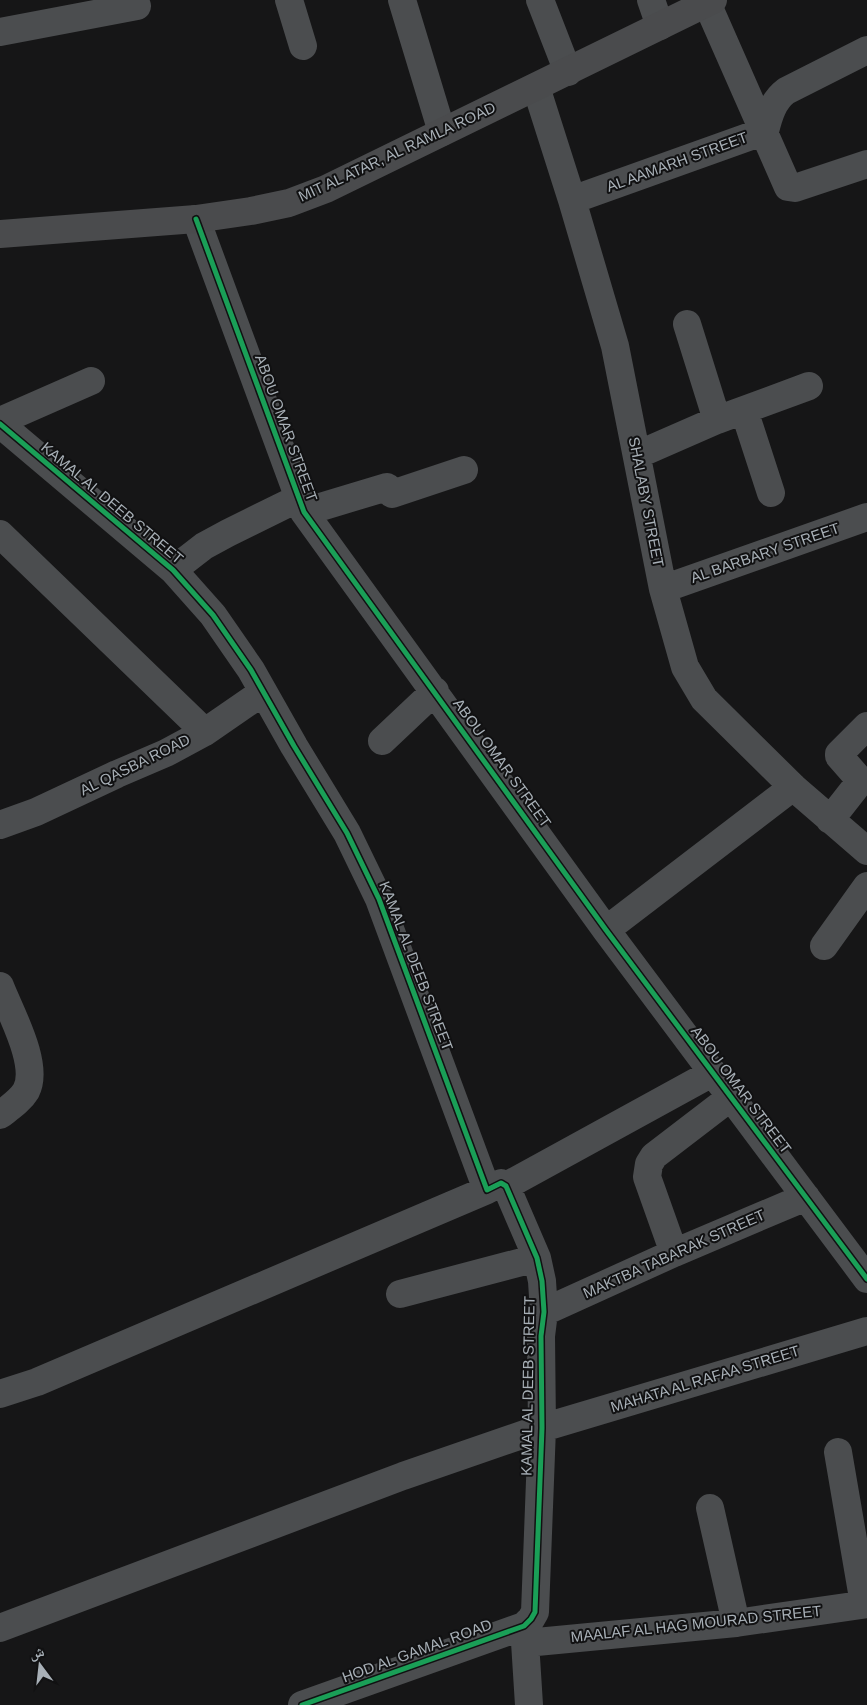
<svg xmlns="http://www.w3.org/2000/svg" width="867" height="1705" font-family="Arial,'Noto Naskh Arabic',sans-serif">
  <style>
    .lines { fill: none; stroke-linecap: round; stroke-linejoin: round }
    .minor { stroke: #4b4d4f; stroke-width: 28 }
    .secondary { stroke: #4a4b4d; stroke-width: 28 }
    .cycleway-casing { stroke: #111112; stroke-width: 8 }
    .cycleway { stroke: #1a9f57; stroke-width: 5 }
    .labels { text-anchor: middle; stroke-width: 4; stroke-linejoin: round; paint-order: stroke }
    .street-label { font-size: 15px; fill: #a8b0b7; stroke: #111112 }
  </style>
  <rect width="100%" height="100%" fill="#161617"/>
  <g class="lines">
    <path class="minor" d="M289,0L303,46
      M402,0L442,132
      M540,0L568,72
      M651,0L660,26
      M707,3L788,187L795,188L867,164
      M0,32L137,6
      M536,87L572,200L615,346L663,589L685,667L704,699L793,787L867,851
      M572,200L765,131C769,115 773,101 786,91L867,50
      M196,219L304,512L606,930L867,1279
      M687,324L717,420
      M744,410L771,493
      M0,421L91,381
      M0,424L173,570L213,615L251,670L294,746L347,833L379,899L487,1190L501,1183L506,1186L537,1258L542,1281L544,1312L541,1336L542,1428L535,1612L531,1619L524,1626L302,1705
      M637,455L717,420L809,386
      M304,512L387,487L392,494L464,470
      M0,534L205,732
      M173,570L204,546L228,533L299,498
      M663,589L867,517
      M382,741L435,691
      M830,820L859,783L860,780L839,756V754L867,726
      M0,825L36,812L117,774L166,753L205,732L263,692
      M606,930L793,787
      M824,946L867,886
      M0,986C10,1012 40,1065 26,1091C20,1101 9,1108 0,1115
      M506,1186L712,1073
      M674,1253L647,1177L649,1164L654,1156L731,1097
      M400,1294L537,1258
      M544,1312L674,1253L806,1197
      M0,1394L37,1382L487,1190
      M838,1452L864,1604
      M710,1508L736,1623
      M524,1626L529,1705
      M0,1628L403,1476L542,1428L867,1331
      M526,1643L736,1623L867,1604"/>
    <path class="secondary" d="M0,234L196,219L251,211L289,203L326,189L713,0"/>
    <defs>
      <path id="cycleway" d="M196,219L304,512L606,930L867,1279
        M0,424L173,570L213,615L251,670L294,746L347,833L379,899L487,1190L501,1183L506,1186L537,1258L542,1281L544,1312L541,1336L542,1428L535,1612L531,1619L524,1626L302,1705"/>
    </defs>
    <use href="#cycleway" class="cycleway-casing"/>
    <use href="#cycleway" class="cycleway"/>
  </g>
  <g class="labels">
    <g class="street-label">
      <text transform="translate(397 152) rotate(-25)" y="5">MIT AL ATAR, AL RAMLA ROAD</text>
      <text transform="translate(677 162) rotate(-20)" y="5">AL AAMARH STREET</text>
      <text transform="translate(286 428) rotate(70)" y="5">ABOU OMAR STREET</text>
      <text transform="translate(646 502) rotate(79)" y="5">SHALABY STREET</text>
      <text transform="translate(112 503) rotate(40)" y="5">KAMAL AL DEEB STREET</text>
      <text transform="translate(765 553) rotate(-19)" y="5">AL BARBARY STREET</text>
      <text transform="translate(502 763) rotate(54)" y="5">ABOU OMAR STREET</text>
      <text transform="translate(135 765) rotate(-26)" y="5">AL QASBA ROAD</text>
      <text transform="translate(416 966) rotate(69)" y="5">KAMAL AL DEEB STREET</text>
      <text transform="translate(741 1090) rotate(53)" y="5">ABOU OMAR STREET</text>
      <text transform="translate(674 1254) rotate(-24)" y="5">MAKTBA TABARAK STREET</text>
      <text transform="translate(705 1379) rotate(-17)" y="5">MAHATA AL RAFAA STREET</text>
      <text transform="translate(528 1386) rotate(-89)" y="5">KAMAL AL DEEB STREET</text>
      <text transform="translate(696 1624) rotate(-6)" y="5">MAALAF AL HAG MOURAD STREET</text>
      <text transform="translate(417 1651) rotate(-20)" y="5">HOD AL GAMAL ROAD</text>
    </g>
  </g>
  <g transform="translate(40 1665) rotate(345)" stroke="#111112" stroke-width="4" paint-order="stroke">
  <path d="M0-4L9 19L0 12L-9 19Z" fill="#a8b0b7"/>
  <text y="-8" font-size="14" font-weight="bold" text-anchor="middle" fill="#a8b0b7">ش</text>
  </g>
</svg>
